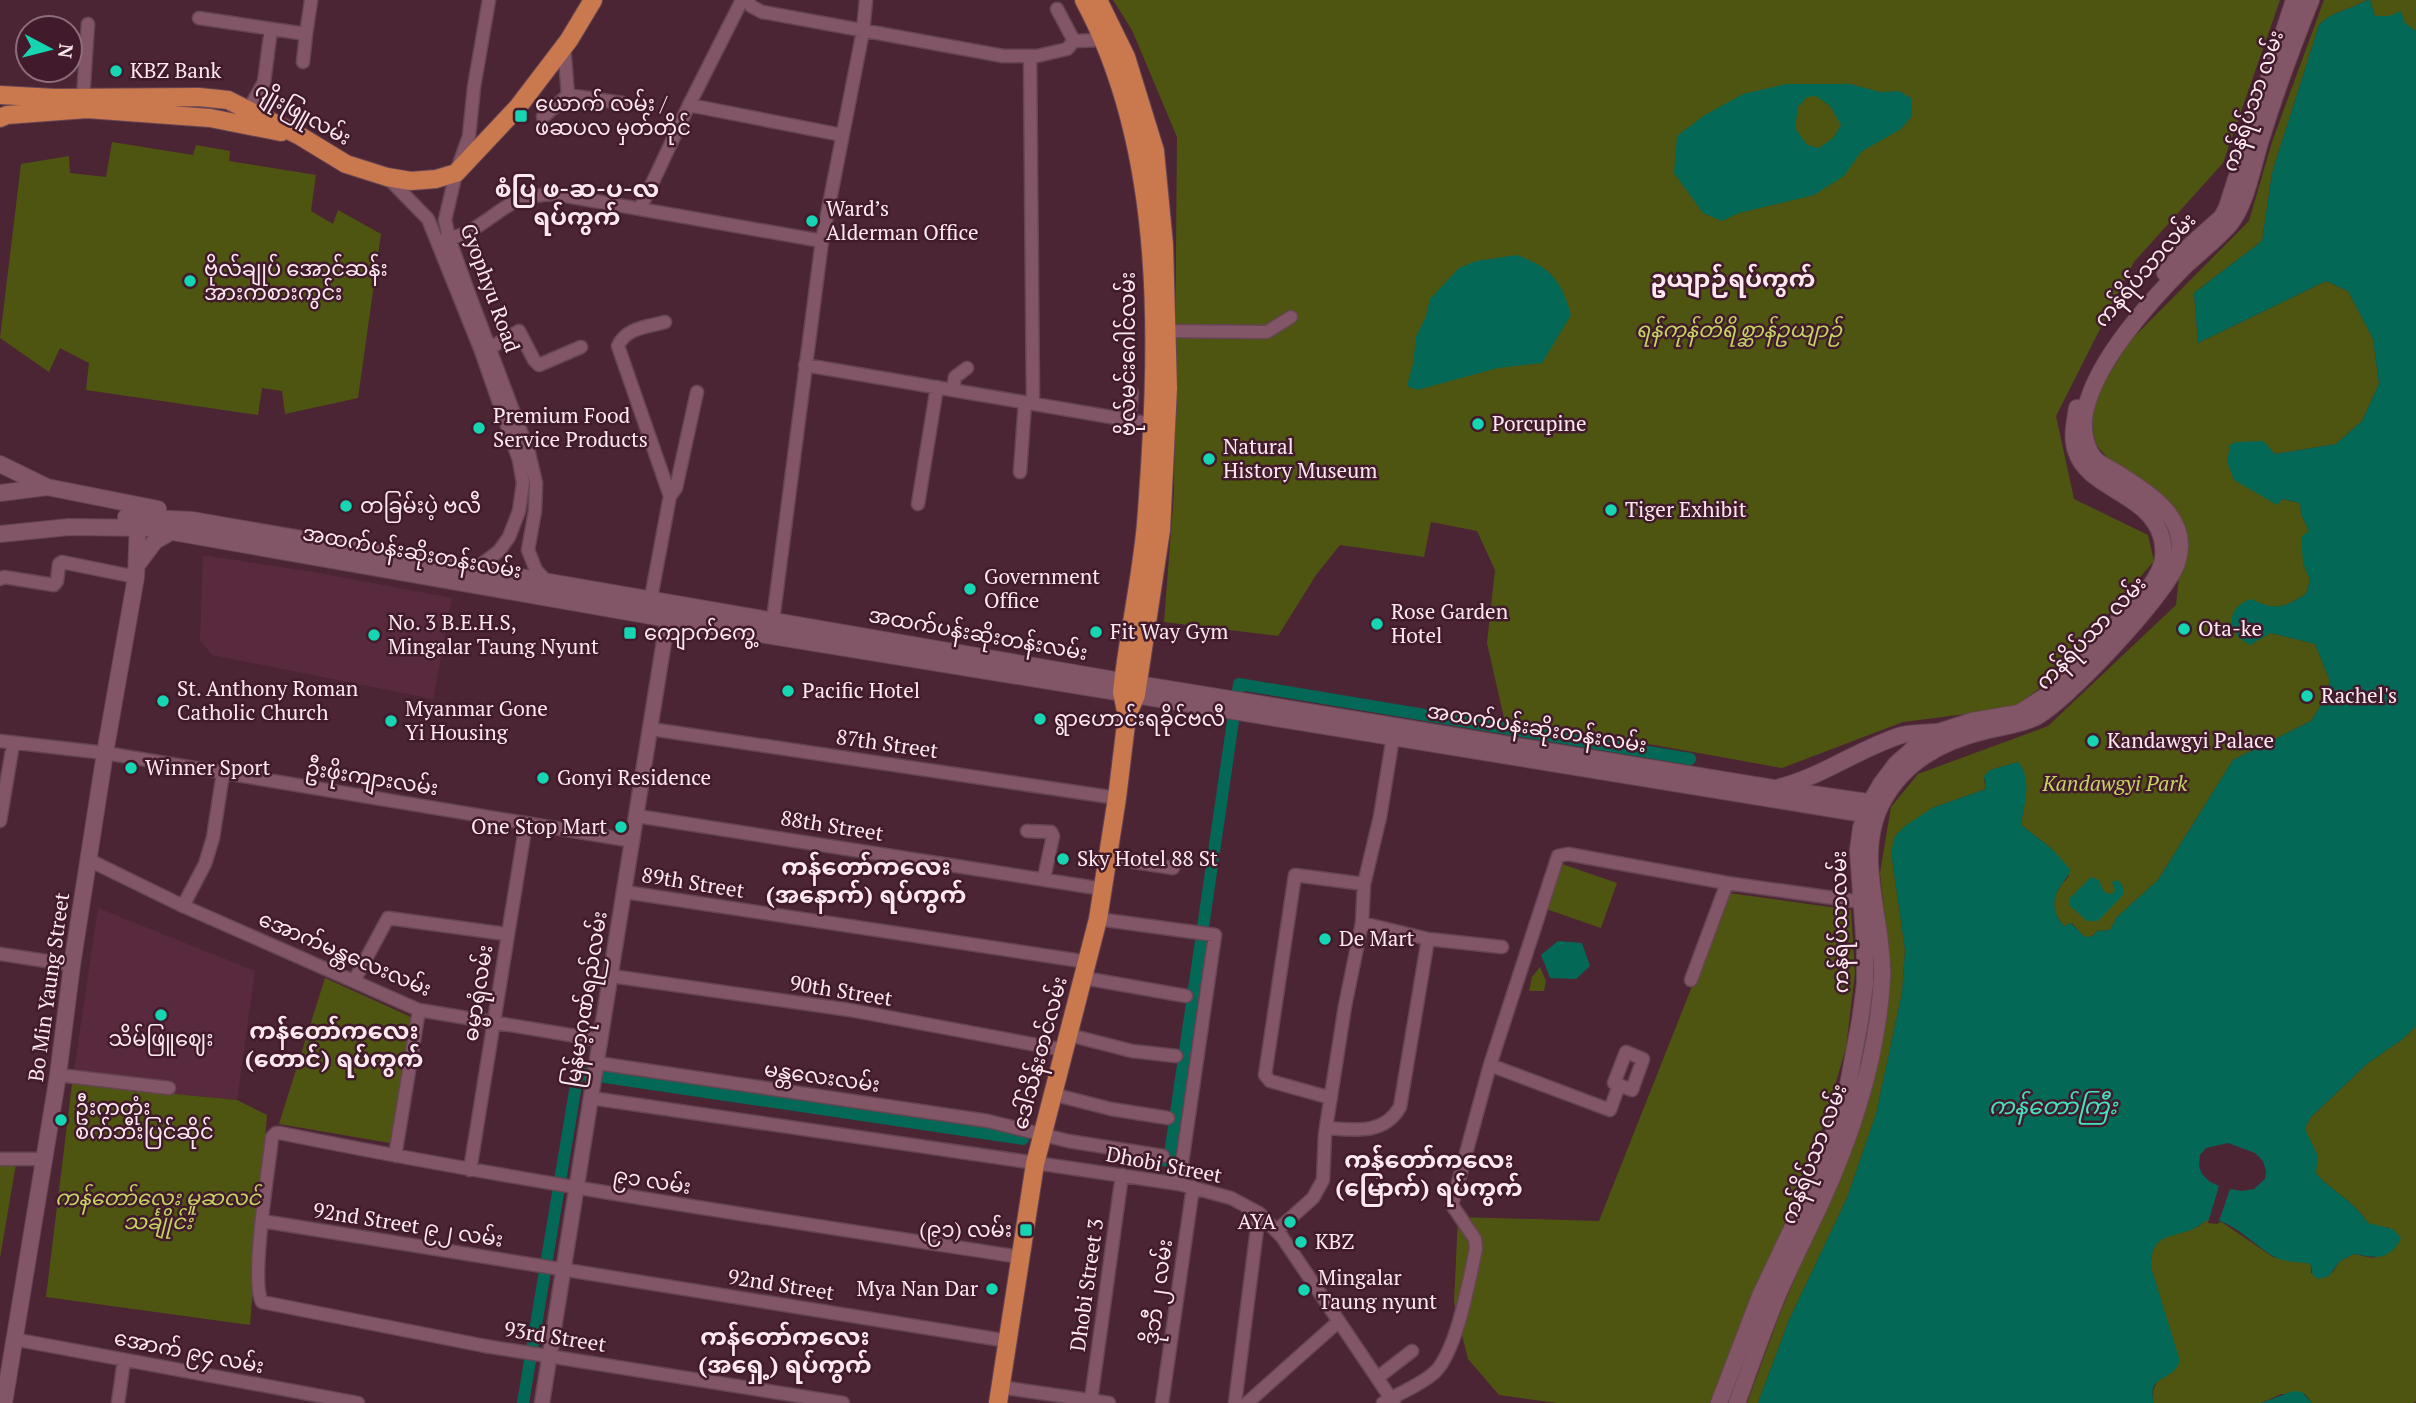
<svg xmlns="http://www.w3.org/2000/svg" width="2416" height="1403" font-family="'PT Serif','Noto Sans Myanmar',serif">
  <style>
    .built { fill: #592a3e }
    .green { fill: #4e5510 }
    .water { fill: #036856; fill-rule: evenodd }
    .pier { fill: #4c2535 }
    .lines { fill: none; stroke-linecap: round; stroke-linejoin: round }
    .canal { stroke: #036856; stroke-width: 12 }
    .minor-casing { stroke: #664553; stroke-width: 15 }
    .tertiary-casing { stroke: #664553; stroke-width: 17 }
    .secondary-casing { stroke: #664553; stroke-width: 18 }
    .primary-casing { stroke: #664553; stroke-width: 20 }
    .minor { stroke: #825666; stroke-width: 12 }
    .tertiary { stroke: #825666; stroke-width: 14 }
    .secondary { stroke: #825666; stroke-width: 16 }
    .primary { stroke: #c9794d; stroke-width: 18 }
    .poi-dot { fill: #16d5b3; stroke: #411b2b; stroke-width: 2.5 }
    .labels { text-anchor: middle; stroke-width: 5; stroke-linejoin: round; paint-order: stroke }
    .poi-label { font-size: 21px; fill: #fee8f0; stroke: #411b2b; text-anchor: start }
    .street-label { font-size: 21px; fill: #fee8f0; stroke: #411b2b }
    .park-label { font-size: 21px; font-style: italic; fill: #c5d363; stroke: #411b2b }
    .water-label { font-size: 23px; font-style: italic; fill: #45e2c1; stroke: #411b2b }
    .quarter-label { font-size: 24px; font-weight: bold; fill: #fee8f0; stroke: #411b2b }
  </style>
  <rect width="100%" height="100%" fill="#4c2535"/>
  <path class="built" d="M203,555L313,572L452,598L433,699L212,655L200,640Z
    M98,908L255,971L237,1100L72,1084Z"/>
  <path class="green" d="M1113,0H2280L2223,163L2134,262L2056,416L2074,499L2148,535L2154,561L2067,662L2045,684L2017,705L1982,712L1903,722L1782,768L1504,718L1487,643L1495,570L1477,531L1431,522L1424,557L1340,545L1316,575L1278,636L1164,622L1174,493L1177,137L1132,30Z
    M2324,0H2367C2350,10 2332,11 2319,25L2272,173L2262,241L2194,293L2198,343L2326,281L2348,291L2373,339L2379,384L2362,421L2336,444L2275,454L2267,447L2277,505L2282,499L2300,503L2301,514L2309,531L2303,563L2310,580L2306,594C2283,608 2276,611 2251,600L2271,633L2315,644L2330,681L2323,702L2311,721L2233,760L2158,880L2117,917L2110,930L2097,931L2094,935L2085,938L2072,923L2064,926C2048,908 2053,893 2069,876L2052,849L2021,825L2023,812L2018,762L1990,770L1984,780L1986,789L1932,808L1891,852L1905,950L1902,993L1876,1114L1847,1198L1789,1320L1758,1403H1747L1779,1316L1848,1151L1880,1038L1891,971L1880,873L1891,807L1918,774L2048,726L2176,605L2183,543L2166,499L2116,467L2096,445L2092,425L2094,408L2102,386L2130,341L2249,221L2272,142Z
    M2370,0H2416V31L2389,16H2375Z
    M112,142L193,155L196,145L230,151L229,161L316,175L311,211L333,224L338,210L381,234L358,398L285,414L282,391L262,388L258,415L86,390L89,363L60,348L49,372L0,338L21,164L69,156L70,173L106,177Z
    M1562,864L1617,883L1601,928L1546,909Z
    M1729,893L1851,910L1855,973L1846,1048L1819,1139L1711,1403H1557L1499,1395L1468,1359L1454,1303L1458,1217L1599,1221Z
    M1540,967L1546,981L1544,991H1529L1532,977Z
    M325,978L411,1017L390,1143L279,1124Z
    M2416,1026V1401L2413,1403H2312L2305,1394H2281L2261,1403H2154C2148,1382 2167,1374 2179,1361L2151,1267C2151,1229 2174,1239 2199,1226C2202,1224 2205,1221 2208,1219L2223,1223L2273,1257L2308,1263L2311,1266V1273H2332L2340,1261L2354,1254L2373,1258L2393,1250L2388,1227H2378L2368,1223C2354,1202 2337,1194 2319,1177L2316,1173C2316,1151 2310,1147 2305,1129L2310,1118L2368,1063L2403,1039Z
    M72,1084L237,1100L267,1115L250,1325L46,1297Z
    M16,1164L0,1258V1165Z"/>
  <path class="water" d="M2367,0H2370L2375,16H2389L2401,11L2405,23L2416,31V1026L2403,1039L2368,1063L2310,1118L2305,1129L2318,1156L2316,1173L2319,1177C2337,1194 2353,1201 2368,1223L2393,1229L2401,1238C2389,1263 2374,1257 2354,1254L2340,1261L2329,1276L2319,1279L2313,1276L2311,1266L2308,1263C2296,1262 2282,1262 2271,1255C2254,1244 2237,1226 2217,1220C2206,1217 2203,1225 2193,1229C2169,1239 2151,1233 2151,1267L2180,1361C2172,1383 2146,1374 2154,1403H1758L1789,1320L1847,1198L1876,1114L1902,993L1905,950L1891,852L1895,836L1905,826L1932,808L1986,789L1984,776L1990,770L2018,762C2033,779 2024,804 2021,825L2052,849L2070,869C2069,877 2066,877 2062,884C2051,899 2052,912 2064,926L2071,923L2085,937L2093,936L2097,931L2110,930L2117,917L2158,880L2233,760L2311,721L2323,702L2330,681L2315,644L2271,633L2250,645C2226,633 2225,608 2251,599C2276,611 2283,608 2306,594L2310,580L2303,563L2301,537L2309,531L2301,514L2300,503L2283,499L2277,505L2234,480L2227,462L2230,445L2236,442L2263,441L2275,454L2336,444L2362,421L2379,384L2373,339L2348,291L2326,281L2198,343L2194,293L2262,241L2272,173L2319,25C2332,11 2350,10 2367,0Z
    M1786,84H1850L1880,92L1899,91L1911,98L1912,116L1901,129L1861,152L1844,176L1814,195L1739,213L1722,221L1703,213L1674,173L1677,136L1705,115L1743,94ZM1816,96L1830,106L1841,125L1833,138L1819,148L1807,145L1795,128L1798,107L1807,97Z
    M1517,255C1550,267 1562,281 1571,315L1542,363L1498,368L1417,390L1407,386L1413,364L1416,337L1426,316L1430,299L1459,268L1476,261Z
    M2091,877L2099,880C2102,888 2103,894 2112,894L2115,890L2112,882L2117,880L2122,884L2124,894L2098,921H2087L2070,906V898Z
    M1558,941L1582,943L1590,966L1576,979L1550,978L1541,955Z
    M2293,1391L2302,1392L2312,1403H2261Z"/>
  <path class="pier" d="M2228,1143L2255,1153L2263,1161L2266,1171L2265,1179L2254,1189L2242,1191L2230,1189L2218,1224L2208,1223L2219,1186L2210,1182L2202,1174L2199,1166L2200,1155L2206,1148Z"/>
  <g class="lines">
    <path class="canal" d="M1238,691L1239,684L1690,759
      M1152,1158L1169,1161L1233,721
      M523,1403L578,1073L1023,1139"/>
    <defs>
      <path id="minor" d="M489,0L474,87L469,136L456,173L445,220L449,238L468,291L529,453L536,483L535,511L528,550L536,570L547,582
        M748,0L751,6L762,12L1003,56H1037L1067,49L1074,41L1104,40
        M1057,9L1074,41
        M199,18L306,34L303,62
        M306,34L311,1
        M1030,56L1033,404
        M568,95L622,103
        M83,98L88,24
        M689,105L842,135
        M249,109L264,82L271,29
        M543,117L568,95L564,46
        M387,177L428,219L481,351L519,460L523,483L519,511L509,537L499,551L474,570
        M640,209L689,105L742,0
        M444,240C453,236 461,237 470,231C507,209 508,196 555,194L822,241
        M1166,331L1267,332L1291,317
        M490,348L519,331L534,360L539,365L581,347
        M805,365L1152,424
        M953,390L955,377L967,368
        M1129,420L1132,393
        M1020,472L1025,402
        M670,496L676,488L697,392
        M918,504L937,387
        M0,579L4,577L54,585L57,581L59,564L62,562L136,577
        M651,598L670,496L618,346C625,328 647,327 665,322
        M773,620L822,241L863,31L866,0
        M651,729L1117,798
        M0,741L105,753L633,841
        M637,816L1103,889
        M0,821L13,744
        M1027,831L1051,832L1053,836L1044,878
        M1109,858L1173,868
        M89,860L183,906L419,1010L600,1040
        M1364,884L1380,817L1393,737
        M625,892L1088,962
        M183,906L205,864L213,838L223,773
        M1098,919L1215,935L1179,1184
        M1362,923L1428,939L1502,947
        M0,954L72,965
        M611,976L850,1010L1064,1050
        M1084,978L1186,996
        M1691,980L1727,883
        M354,981L388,918L506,934
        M1069,1035L1132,1051L1176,1056
        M597,1063L988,1121L1068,1141L1163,1156
        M1490,1065L1610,1110L1619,1085L1614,1083L1626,1052L1643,1059L1632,1090L1619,1085
        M58,1075L169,1088
        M1052,1094L1111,1109L1168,1118
        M591,1098L1179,1184L1231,1198L1259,1213L1282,1237L1394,1403
        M1326,1128C1355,1130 1384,1135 1400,1107L1428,939
        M395,1156L419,1010
        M0,1159H43
        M470,1170L526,823
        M262,1221L1008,1341
        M1276,1231L1313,1198L1323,1180L1325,1134L1345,1006L1362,923L1364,884L1295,875L1265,1075L1270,1081L1331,1098
        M13,1339L358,1403
        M1377,1378L1412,1351
        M1000,1387L1109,1403
        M1091,1400L1122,1175
        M118,1403L124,1360
        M843,1403L485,1346L262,1302C250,1282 269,1167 272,1137L276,1133H280C526,1183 773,1219 1020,1257
        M1162,1403L1193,1187
        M1235,1403L1259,1213
        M1247,1403L1339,1321
        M1383,1403C1400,1392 1420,1386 1435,1372C1457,1350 1469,1281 1476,1249L1475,1239L1452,1205L1490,1065L1558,856L1568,854L1727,883L1862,902"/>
      <path id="tertiary" d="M542,1403L669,610"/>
      <path id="secondary" d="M2165,273L2185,250L2222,217L2227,207L2294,0
        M0,464L47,487L158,509
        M0,493L47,487
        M126,517L192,520L1138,684L1798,792L1881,804
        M0,534L69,527L150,528L668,619L1876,816
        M137,565L155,541L171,532
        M1780,787C1823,776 1860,748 1902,735C1912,733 1925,733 1935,732
        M4,1403L58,1075L72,965L105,753L136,577L138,518
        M1719,1403L1760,1296L1827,1155L1848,1085L1860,1021L1865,984V950L1858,850L1861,828L1870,803L1881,784L1896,764L1913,749L1938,732L1972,721L2019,713L2052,692L2151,585C2162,569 2166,558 2162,539C2151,493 2088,490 2076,451C2071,437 2075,422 2077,408
        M1737,1403C1750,1368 1762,1333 1776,1299C1789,1268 1805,1237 1819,1207C1852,1136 1878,1056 1882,977C1884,920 1853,855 1883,801C1904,762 1942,741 1985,731C2001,727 2018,725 2034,718C2064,704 2167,594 2177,563C2192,518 2148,493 2117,473C2109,468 2101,465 2095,459C2086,449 2083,433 2084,419C2090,367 2150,301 2186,265C2200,252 2217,239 2230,224C2247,203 2253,163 2262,136C2276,91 2293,45 2311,0"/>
      <path id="primary" d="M1084,0C1168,156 1159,353 1146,524C1141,580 1128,636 1122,692L1127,716
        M0,95L55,98L199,97L228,100L300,136L346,164L387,177L411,181L436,179L456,173L518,107L569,40L593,0
        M0,118L7,115L87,109L210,118L281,132
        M998,1403L1035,1164L1098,919L1117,798L1127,716L1136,695L1161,530L1168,388L1164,245L1155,151L1126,57L1098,0"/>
    </defs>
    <use href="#minor" class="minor-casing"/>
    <use href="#tertiary" class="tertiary-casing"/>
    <use href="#secondary" class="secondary-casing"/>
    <use href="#primary" class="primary-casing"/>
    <use href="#minor" class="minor"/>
    <use href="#tertiary" class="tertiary"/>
    <use href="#secondary" class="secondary"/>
    <use href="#primary" class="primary"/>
  </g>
  <g class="poi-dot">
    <circle cx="116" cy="71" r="7"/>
    <rect x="514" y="109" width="14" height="14" rx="3.5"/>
    <circle cx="812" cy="221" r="7"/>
    <circle cx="190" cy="281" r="7"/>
    <circle cx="1478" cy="424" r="7"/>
    <circle cx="479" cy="428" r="7"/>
    <circle cx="1209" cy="459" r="7"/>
    <circle cx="346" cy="506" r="7"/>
    <circle cx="1611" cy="510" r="7"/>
    <circle cx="970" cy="589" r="7"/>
    <circle cx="1377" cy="624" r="7"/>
    <circle cx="2184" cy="629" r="7"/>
    <circle cx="1096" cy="632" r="7"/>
    <rect x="623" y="626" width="14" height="14" rx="3.5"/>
    <circle cx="374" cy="635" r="7"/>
    <circle cx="788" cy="691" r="7"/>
    <circle cx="2307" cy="696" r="7"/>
    <circle cx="163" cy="701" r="7"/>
    <circle cx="1040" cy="719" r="7"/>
    <circle cx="391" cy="721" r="7"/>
    <circle cx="2093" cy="741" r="7"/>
    <circle cx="131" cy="768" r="7"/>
    <circle cx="543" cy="778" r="7"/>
    <circle cx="621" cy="827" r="7"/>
    <circle cx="1063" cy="859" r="7"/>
    <circle cx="1325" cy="939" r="7"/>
    <circle cx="161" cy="1015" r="7"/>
    <circle cx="61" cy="1120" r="7"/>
    <circle cx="1290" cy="1222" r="7"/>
    <rect x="1019" y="1223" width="14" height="14" rx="3.5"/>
    <circle cx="1301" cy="1242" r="7"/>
    <circle cx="992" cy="1289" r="7"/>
    <circle cx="1304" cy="1290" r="7"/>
  </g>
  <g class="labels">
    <g class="poi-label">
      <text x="130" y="78">KBZ Bank</text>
      <text x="535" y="111">ယောက် လမ်း /<tspan x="535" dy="24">ဖဆပလ မှတ်တိုင်</tspan></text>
      <text x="826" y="216">Ward’s<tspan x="826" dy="24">Alderman Office</tspan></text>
      <text x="204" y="276">ဗိုလ်ချုပ် အောင်ဆန်း<tspan x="204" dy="24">အားကစားကွင်း</tspan></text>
      <text x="493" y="423">Premium Food<tspan x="493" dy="24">Service Products</tspan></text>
      <text x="1492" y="431">Porcupine</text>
      <text x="1223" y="454">Natural<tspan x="1223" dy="24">History Museum</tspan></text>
      <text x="360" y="513">တခြမ်းပဲ့ ဗလီ</text>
      <text x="1625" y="517">Tiger Exhibit</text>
      <text x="984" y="584">Government<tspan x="984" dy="24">Office</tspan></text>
      <text x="1391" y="619">Rose Garden<tspan x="1391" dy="24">Hotel</tspan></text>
      <text x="388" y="630">No. 3 B.E.H.S,<tspan x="388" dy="24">Mingalar Taung Nyunt</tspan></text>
      <text x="2198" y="636">Ota-ke</text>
      <text x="1110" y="639">Fit Way Gym</text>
      <text x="644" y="640">ကျောက်ကွေ့</text>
      <text x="177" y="696">St. Anthony Roman<tspan x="177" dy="24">Catholic Church</tspan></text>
      <text x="802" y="698">Pacific Hotel</text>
      <text x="2321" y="703">Rachel's</text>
      <text x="405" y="716">Myanmar Gone<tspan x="405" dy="24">Yi Housing</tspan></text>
      <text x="1054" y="726">ရွာဟောင်းရခိုင်ဗလီ</text>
      <text x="2107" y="748">Kandawgyi Palace</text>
      <text x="145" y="775">Winner Sport</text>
      <text x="557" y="785">Gonyi Residence</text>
      <text x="607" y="834" text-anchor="end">One Stop Mart</text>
      <text x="1077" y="866">Sky Hotel 88 St</text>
      <text x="1339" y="946">De Mart</text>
      <text x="161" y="1046" text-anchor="middle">သိမ်ဖြူဈေး</text>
      <text x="75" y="1115">ဦးကတုံး<tspan x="75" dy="24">စက်ဘီးပြင်ဆိုင်</tspan></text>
      <text x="1276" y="1229" text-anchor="end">AYA</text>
      <text x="1012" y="1237" text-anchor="end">(၉၁) လမ်း</text>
      <text x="1315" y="1249">KBZ</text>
      <text x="1318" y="1285">Mingalar<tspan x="1318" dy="24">Taung nyunt</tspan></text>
      <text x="978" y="1296" text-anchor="end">Mya Nan Dar</text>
    </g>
    <g class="street-label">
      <text transform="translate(2253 101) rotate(-71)" y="7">ကန်ရိပ်သာ လမ်း</text>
      <text transform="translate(303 114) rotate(29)" y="7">ဂျိုးဖြူလမ်း</text>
      <text transform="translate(2145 270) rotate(-49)" y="7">ကန်ရိပ်သာလမ်း</text>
      <text transform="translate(490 288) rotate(70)" y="7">Gyophyu Road</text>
      <text transform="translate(1128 354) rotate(-90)" y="7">ဗိုလ်မင်းဂေါင်လမ်း</text>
      <text transform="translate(412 552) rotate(10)" y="7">အထက်ပန်းဆိုးတန်းလမ်း</text>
      <text transform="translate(2091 633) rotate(-46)" y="7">ကန်ရိပ်သာ လမ်း</text>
      <text transform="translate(978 634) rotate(10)" y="7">အထက်ပန်းဆိုးတန်းလမ်း</text>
      <text transform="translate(1537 728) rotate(9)" y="7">အထက်ပန်းဆိုးတန်းလမ်း</text>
      <text transform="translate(887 744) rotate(8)" y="7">87th Street</text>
      <text transform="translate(372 778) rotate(9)" y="7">ဦးဖိုးကျားလမ်း</text>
      <text transform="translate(832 826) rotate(9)" y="7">88th Street</text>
      <text transform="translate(693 883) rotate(9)" y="7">89th Street</text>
      <text transform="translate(1840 922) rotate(-91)" y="7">ကန်ရိပ်သာလမ်း</text>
      <text transform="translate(345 954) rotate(23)" y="7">အောက်မန္တလေးလမ်း</text>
      <text transform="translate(49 987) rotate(-82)" y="7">Bo Min Yaung Street</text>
      <text transform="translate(841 991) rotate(9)" y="7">90th Street</text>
      <text transform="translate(478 993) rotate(-81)" y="7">ဓမ္မာရုံလမ်း</text>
      <text transform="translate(586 999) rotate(-81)" y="7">မြန်မာ့ဂုဏ်ရည်လမ်း</text>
      <text transform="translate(1040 1053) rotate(-75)" y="7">ဒေါ်သိန်းတင်လမ်း</text>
      <text transform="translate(822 1077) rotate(8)" y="7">မန္တလေးလမ်း</text>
      <text transform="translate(1814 1154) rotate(-69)" y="7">ကန်ရိပ်သာ လမ်း</text>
      <text transform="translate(1164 1165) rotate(11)" y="7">Dhobi Street</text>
      <text transform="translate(652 1181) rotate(9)" y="7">၉၁ လမ်း</text>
      <text transform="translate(408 1225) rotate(9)" y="7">92nd Street ၉၂ လမ်း</text>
      <text transform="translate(781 1285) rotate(9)" y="7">92nd Street</text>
      <text transform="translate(1087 1285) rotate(-82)" y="7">Dhobi Street 3</text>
      <text transform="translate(1158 1292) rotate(-82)" y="7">ဒိုဘီ ၂ လမ်း</text>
      <text transform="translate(555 1337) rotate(9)" y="7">93rd Street</text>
      <text transform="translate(189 1352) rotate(11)" y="7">အောက် ၉၄ လမ်း</text>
    </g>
    <g class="park-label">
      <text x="1739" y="337">ရန်ကုန်တိရိစ္ဆာန်ဥယျာဉ်</text>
      <text x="2115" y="791">Kandawgyi Park</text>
      <text x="158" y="1205">ကန်တော်လေး မူဆလင်<tspan x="158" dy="24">သင်္ချိုင်း</tspan></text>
    </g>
    <g class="water-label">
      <text x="2053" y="1114">ကန်တော်ကြီး</text>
    </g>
    <g class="quarter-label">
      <text x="577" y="197">စံပြ ဖ-ဆ-ပ-လ<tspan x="577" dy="28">ရပ်ကွက်</tspan></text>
      <text x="1733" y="287">ဥယျာဉ်ရပ်ကွက်</text>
      <text x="866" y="875">ကန်တော်ကလေး<tspan x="866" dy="28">(အနောက်) ရပ်ကွက်</tspan></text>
      <text x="334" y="1039">ကန်တော်ကလေး<tspan x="334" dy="28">(တောင်) ရပ်ကွက်</tspan></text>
      <text x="1429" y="1168">ကန်တော်ကလေး<tspan x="1429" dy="28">(မြောက်) ရပ်ကွက်</tspan></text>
      <text x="785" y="1345">ကန်တော်ကလေး<tspan x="785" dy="28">(အရှေ့) ရပ်ကွက်</tspan></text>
    </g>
  </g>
  <g transform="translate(49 49) rotate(97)"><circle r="33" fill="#411b2b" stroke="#8d6d7a" stroke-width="2"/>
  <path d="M0-5L12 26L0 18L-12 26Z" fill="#16d5b3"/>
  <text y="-10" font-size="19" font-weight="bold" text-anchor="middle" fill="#fee8f0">N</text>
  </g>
</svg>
